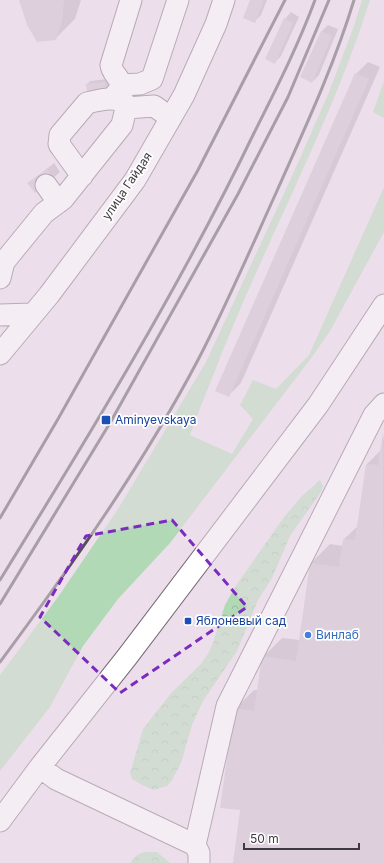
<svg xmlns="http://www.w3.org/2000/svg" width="384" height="863" font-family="Inter,sans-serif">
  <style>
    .green { fill: #b1d9b5 }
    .forest { fill: url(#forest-crowns) }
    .shadow { fill: #0003 }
    .building { fill: #cbbeca }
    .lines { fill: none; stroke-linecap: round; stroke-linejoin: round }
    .minor-casing { stroke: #786c77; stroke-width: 23 }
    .minor { stroke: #fff; stroke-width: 21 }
    .rail { stroke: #565056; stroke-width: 3 }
    .marked { fill: none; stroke: #7b2cbf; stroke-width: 3; stroke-dasharray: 8 5; stroke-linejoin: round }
    .transit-dot { fill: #1a4fb4; stroke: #fff; stroke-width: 1.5 }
    .shop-dot { fill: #3f7fe0; stroke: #fff; stroke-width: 1.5 }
    .labels { text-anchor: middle; stroke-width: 3.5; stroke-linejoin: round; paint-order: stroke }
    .street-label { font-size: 12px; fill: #3f3a3f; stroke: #fff }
    .transit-label { font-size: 12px; fill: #164399; stroke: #fff; text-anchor: start }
    .shop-label { font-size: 12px; fill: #366cbe; stroke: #fff; text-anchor: start }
  </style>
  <defs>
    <pattern id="forest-crowns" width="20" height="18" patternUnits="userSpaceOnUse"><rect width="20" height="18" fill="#b1d9b5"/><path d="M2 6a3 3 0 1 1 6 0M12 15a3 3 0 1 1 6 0" fill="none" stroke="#99bb9d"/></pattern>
  </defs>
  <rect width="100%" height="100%" fill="#ecdfeb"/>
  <path class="green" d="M362,0H370C329,130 261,249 213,376C205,396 197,415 190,435L232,454L253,419L240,405L253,380L276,389L309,355L384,187V232L330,331L312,357L170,543L118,599L83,646L50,707L0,771V675L58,597L118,509L206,362L298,163L329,92L354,26Z
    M384,81V118L373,112Z"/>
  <path class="forest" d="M320,480L323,486L321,492L290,536L272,578L258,600L237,651L203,701L192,725L181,763L172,780L167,786L154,790L142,785L132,779L130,773L143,729L172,692L200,665L208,654L213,643L225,605L235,587L284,517L301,497Z
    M144,852H157L170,863H130L137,855Z"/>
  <path class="shadow" d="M20,0H81L75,19L55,39Z
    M251,0H267L261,15L254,22Z
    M291,12L299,17L281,56L275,62L285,19Z
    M328,25L338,29L319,75L312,82L322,31Z
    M368,62L380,67L241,383L229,395L356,74Z
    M108,79L109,87L106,90L87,84L90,81Z
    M54,163L60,172L53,178L29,183Z
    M384,433V863H234L241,809L235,709L254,690H258L263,657L282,638L300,640L311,563L330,544L343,546L344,539L359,525L367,464L382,449Z"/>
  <path class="building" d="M19,0H64L62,21L56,40L37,42L27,25Z
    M250,0H264L255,23L243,18Z
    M284,18L293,23L275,64L265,59Z
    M321,31L332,36L312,83L300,77Z
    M355,73L369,79L229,397L215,391Z
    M105,82L106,91L87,93L86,84Z
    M47,169L54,179L35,193L27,183Z
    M383,432L384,863H233L240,810L220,808L234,708L254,711L262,656L296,661L310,563L339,567L343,539L355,540L366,464L378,465Z"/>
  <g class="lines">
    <defs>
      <path id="minor" d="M120,85L140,84L152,79L178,0
        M114,96C130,81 112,77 111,65L131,0
        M82,176L61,147L59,144L60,135L87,103C98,100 114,96 124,102L126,108
        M46,185L58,202
        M0,278L4,262L44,213L63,199L122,125L126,108L154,106L171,118
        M0,315L32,314
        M0,354L49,295L135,180L184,95L216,24L224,0
        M40,767L56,779L195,845
        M0,821L40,767L127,657L318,405L384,305
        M199,863V853L195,845L227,706L374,415L384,404"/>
    </defs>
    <use href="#minor" class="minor-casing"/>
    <use href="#minor" class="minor"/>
    <path class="rail" d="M0,518L58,419L198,170L285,0
      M0,580C90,434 180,287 254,133C276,89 298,46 315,0
      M0,604L110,423L238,194L288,97L329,0
      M0,662C72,565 143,465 199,358C227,304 251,248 276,193C304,130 334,66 354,0"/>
  </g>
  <path d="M0 0H384V863H0ZM172,520L247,607L120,693L40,617L86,536Z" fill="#ecdfeb" fill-opacity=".55" fill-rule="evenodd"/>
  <path class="marked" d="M172,520L247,607L120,693L40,617L86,536Z"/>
  <g class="transit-dot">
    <rect x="101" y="415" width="10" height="10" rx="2"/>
    <rect x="184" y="617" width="8" height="8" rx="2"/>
  </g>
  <circle class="shop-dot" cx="308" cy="635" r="4"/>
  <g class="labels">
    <g class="street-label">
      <text transform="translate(127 186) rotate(-56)" y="4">улица Гайдая</text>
    </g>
    <g class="transit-label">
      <text x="115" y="424">Aminyevskaya</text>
      <text x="196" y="625">Яблоневый сад</text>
    </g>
    <g class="shop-label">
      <text x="316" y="639">Винлаб</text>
    </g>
  </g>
  <path d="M244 843v6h115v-6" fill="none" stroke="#3f3a3f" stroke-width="2"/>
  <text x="250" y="843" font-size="12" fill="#3f3a3f" stroke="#ffffff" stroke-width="3" paint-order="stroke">50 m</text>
</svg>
